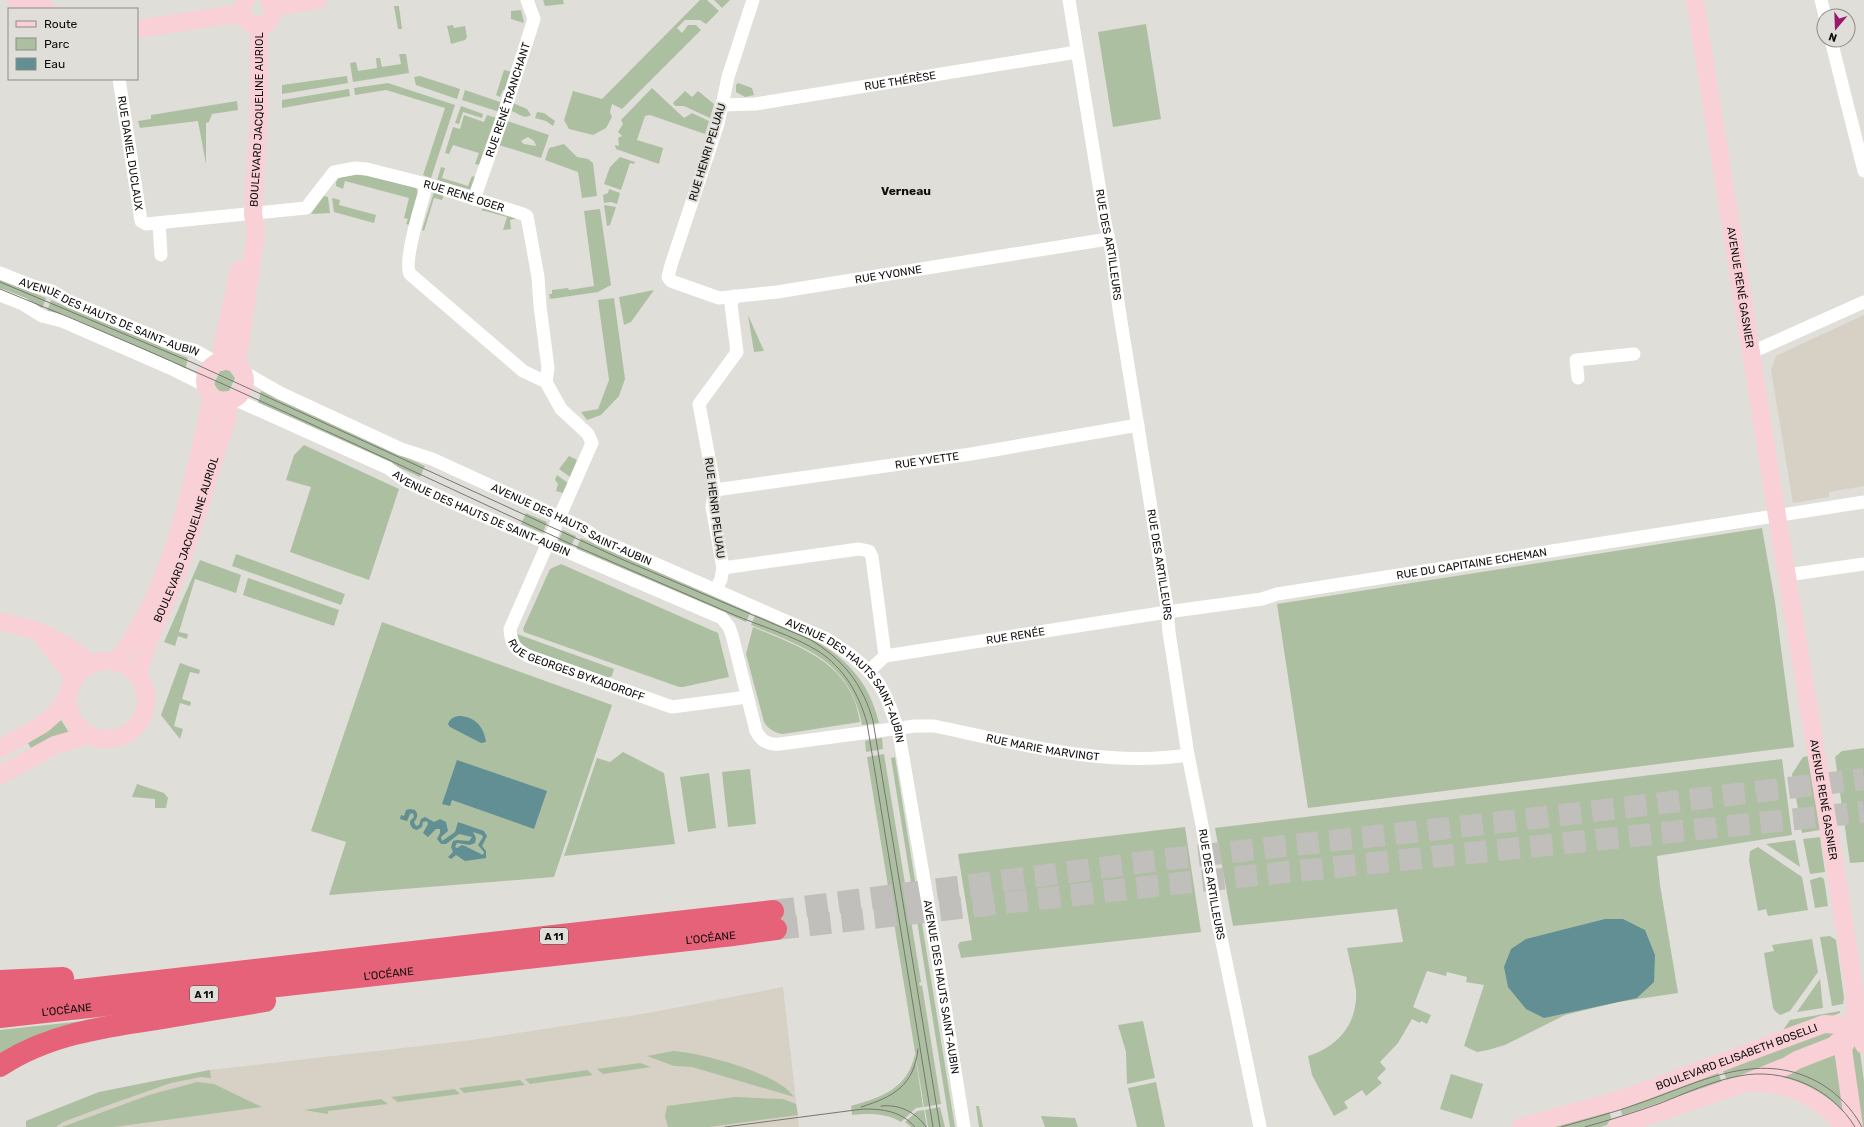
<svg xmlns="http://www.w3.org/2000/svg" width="1864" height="1127" font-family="Rubik,sans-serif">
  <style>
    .built { fill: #d7d1c5 }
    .green { fill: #adbfa1; fill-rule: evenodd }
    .water { fill: #618f94; fill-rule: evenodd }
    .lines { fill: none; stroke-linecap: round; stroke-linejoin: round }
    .highway-tunnel { stroke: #c1bfbb; stroke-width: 22; stroke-dasharray: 22 11; stroke-linecap: butt }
    .street { stroke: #fff; stroke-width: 13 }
    .secondary { stroke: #f8d0d6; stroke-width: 18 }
    .highway { stroke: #e66278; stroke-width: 22 }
    .tram { stroke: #777673; stroke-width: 1 }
    .labels { text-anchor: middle; stroke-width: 4; stroke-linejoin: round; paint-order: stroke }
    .shield { fill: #e0ded9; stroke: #4e4d4b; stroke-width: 1 }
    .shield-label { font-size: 10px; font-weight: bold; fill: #100f0e }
    .street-label { font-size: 11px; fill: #100f0e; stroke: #e0ded9 }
    .neighbourhood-label { font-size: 12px; font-weight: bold; fill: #100f0e; stroke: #e0ded9 }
  </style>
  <rect width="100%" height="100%" fill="#e0ded9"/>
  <path class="built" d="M1864,315V486L1829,492V497L1793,503L1771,370L1776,356Z
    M783,987L799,1127H26V1121L99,1092L210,1070L472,1040L648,1013Z"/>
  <path class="green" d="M543,0H563L564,4L545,6Z
    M700,0H707L719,11L706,24L700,20H685L677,28L682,33L688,25H696L701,30L622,109L612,104L610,112L612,117L606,128L593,135L569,129L564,120L573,91L602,99Z
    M714,0H730L722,8Z
    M394,6H399L402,29H398Z
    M521,10L524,23L511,19V11Z
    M1146,24L1161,119L1113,127L1098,32Z
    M453,25L454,28L465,26L467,37L465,40L451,44L447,26Z
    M399,54H406L409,73L353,82L350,63L356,62L358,71L377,68L376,58H380L382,67L401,64Z
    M504,70L513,72L507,91L503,90L500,97L496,95Z
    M347,76L348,83L282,94V85Z
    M420,76L460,89L457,99L416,85L414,77Z
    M388,83L455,105L431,178L423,175L445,108L386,90L355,95L354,88Z
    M738,83L752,88L754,95L745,97L736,92V85Z
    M652,88L684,118L692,113L709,121L705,134L650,115L645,116L637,140L663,148L659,164L616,149L615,145L619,146L618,138L622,136L618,132L623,124L621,120Z
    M349,89L350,96L282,108V100Z
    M465,90L503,103L500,112L462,100Z
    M685,91L692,97L698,91L714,104L710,118L684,106H675L673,103Z
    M237,101L238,110L212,114L209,122L206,123V164L198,121L140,128L138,121L151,119V115Z
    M513,103L527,109L531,115C523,120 519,113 511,111Z
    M461,106L483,114L482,118L463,112L459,124L455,123Z
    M537,112L544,113L555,121L553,126L546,121L535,118Z
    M464,115L484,122L487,115L497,118L480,165L475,164L479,153L453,145L449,154L445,153L453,127L460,129Z
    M507,121L549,135L541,158L499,145ZM528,137L534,141L536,146L524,144L521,141Z
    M564,144L577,157L588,159L593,163L597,196L582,198L578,172L545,160L549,148Z
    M620,157L635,162L634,164L630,163L621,190L604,184L610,167Z
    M441,167L445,168L442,178L468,186L472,176L477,178L472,190L437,180Z
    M358,174L416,187L418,194L410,225L406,224L408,219L404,218L409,198L345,181L343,189L336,186V182L339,178Z
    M609,189L620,193L617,204L611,202L604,203L603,195L608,193Z
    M434,192L444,195L442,200L434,198L424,231L422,230Z
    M324,196L328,197L330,213L311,214Z
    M332,198L340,200L339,205L376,215L374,223L334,212Z
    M604,205L616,207L610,225L607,226Z
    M483,207L518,218L510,220L511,229L503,230L507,217L485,211H482Z
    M600,209L611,285L598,292L550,299L549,294H552V290L568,288L569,290L594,286L584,211Z
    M0,279L46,298L42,309L0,292Z
    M654,290L631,322L624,325L619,297Z
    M614,298L625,379L619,396L601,415L587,420L581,412L598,409L609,380L598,300Z
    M51,300L188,358L185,370L47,311Z
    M748,315L764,351L754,352Z
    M223,370H229L235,378L229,391L219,392L214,384L220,371Z
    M261,391L425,466L420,477L258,403Z
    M304,445L399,489L369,580L290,552L311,487L286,480L294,455Z
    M569,456L577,460L570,477L559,469Z
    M557,475L568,483L563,493L556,491L558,484L555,480Z
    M526,513L547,522L543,533L521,524Z
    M1762,528L1775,602L1794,747L1308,808L1277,604Z
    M563,530L576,536L571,546L558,541Z
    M581,538L751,611L746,622L576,549Z
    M236,554L345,594L341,605L232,566Z
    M200,560L241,575L236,593L195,579L179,632L188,634L187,639L178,636L175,646L164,642Z
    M561,564L718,633L729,677L683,687H679L524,632L523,629L550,569Z
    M248,578L339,610L334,626L243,595Z
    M756,613C812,637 864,657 879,723L862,725C850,660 805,648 751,625Z
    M382,622L612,705L554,877L329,895L346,842L311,831Z
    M753,627C801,648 851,662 860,722L783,734C775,733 768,729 764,722L746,654Z
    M517,634L614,669L612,676L605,679L529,652L521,645Z
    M180,663L200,670L199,674L190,672L182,699L191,702L190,706L180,703L174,726L183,729L180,739L161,715Z
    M61,720L70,734L32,750L28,743Z
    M882,738L883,749L866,752L865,741Z
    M1864,748V862L1850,863L1835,757L1842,751Z
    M623,752L664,773L675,844L564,856L597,758L610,762Z
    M884,754L921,982L919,983L920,986L922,985L941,1104L924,1107L867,757Z
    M1808,756L1820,830L1802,833L1792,774L1803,757Z
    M895,757L955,1127H950L891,758Z
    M1782,759L1792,835L1657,856L1660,885L1678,993L1618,1002L1565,1015L1505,1045L1488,1050L1477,1052L1464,1046L1484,985L1466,982L1467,977L1447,972L1446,976L1427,971L1413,1007L1431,1015L1427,1024L1421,1021L1420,1023L1412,1019L1398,1043L1380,1062L1386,1069L1377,1078L1382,1083L1366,1096L1362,1090L1344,1102L1348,1108L1334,1116L1312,1075L1308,1056C1338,1047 1358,1023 1356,991C1354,977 1350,962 1347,948L1403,942L1397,909L1233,926L1215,828Z
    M750,769L756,824L728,827L722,772Z
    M709,773L716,828L688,832L680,777Z
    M137,784L164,793L168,798L166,808H155V799L132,797Z
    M1185,827L1201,932L961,958L958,945L960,942L972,940L958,854Z
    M1820,837L1825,872L1810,874L1803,839Z
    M1795,840L1800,867L1766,844Z
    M1758,847L1802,877L1808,910L1768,916L1766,909L1758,911L1749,860L1750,851Z
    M1821,877L1824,879L1828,906L1815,908L1810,880Z
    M1830,936L1836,940L1844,998L1843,1004L1832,1006L1820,937Z
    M1812,939L1818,972L1790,1011L1780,1015L1775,1011L1773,1008L1764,953L1774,951L1772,945Z
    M1820,979L1823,1008L1797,1012Z
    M1840,1011V1013L1797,1030L1781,1033L1790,1020Z
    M139,1015L0,1060V1030Z
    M1143,1021L1155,1078L1127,1084L1126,1052L1118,1025Z
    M1826,1029L1834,1033V1037L1728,1083L1722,1068Z
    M1859,1045L1864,1081V1127H1858L1847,1048Z
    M673,1051C702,1053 778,1073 794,1097L692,1067L674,1066L647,1056Z
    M1834,1053L1837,1054L1848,1125L1770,1080Z
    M915,1054L923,1107L916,1108L901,1122C887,1113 869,1113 852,1115L851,1106C883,1097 908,1088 915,1054Z
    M640,1063L651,1067L603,1074L597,1069Z
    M210,1070L211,1078L201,1077L171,1083L103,1107L63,1122L56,1127H26V1121L99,1092Z
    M587,1070L593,1075L530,1084L525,1079Z
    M1717,1070L1723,1085L1624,1120L1619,1105Z
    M1451,1074L1483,1084L1472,1119L1440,1109Z
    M520,1080L525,1085L464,1093L459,1088Z
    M197,1082L214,1084L262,1107L114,1127H62L149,1095Z
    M1156,1082L1165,1127H1137L1128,1088Z
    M455,1089L460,1094L398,1102L391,1097Z
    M735,1097L783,1099L796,1104L798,1115L709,1127H668L665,1117L667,1106Z
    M381,1099L388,1104L328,1111V1114L304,1110Z
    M976,1106H979L983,1127H979Z
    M940,1107L945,1127H928L925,1110Z
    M1608,1108L1613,1123L1601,1127H1543Z
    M924,1110L927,1127H911L905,1122L917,1111Z
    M1041,1116L1075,1118L1078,1127H1045Z"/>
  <path class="water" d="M458,716C474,716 484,726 486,742L481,743L450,727L448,724C450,719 453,717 458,716Z
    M457,760L547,791L534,829L452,800L450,806L442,804Z
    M410,809L415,810C419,815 417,818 414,822L416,826L419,825L421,819L425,817L434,822L440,819L446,822L448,831L441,837L442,841L455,832L458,822L484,831L487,836L482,846L486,851V858L465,861L456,855L451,859L448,857L453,852L451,847L453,841L457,840L469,841L472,837L459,834L446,844H441L437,839L440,833V829H436L428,837L423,833L428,824L427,821L423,822L422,827L417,830C412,829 410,826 410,821L414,817L413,813L410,814L407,821L400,819L401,815L404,816L406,810ZM473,832L482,835L483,837L478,845L484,852L483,855L465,846L462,845L457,848L455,847L457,843L470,845L475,843L476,838Z
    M1605,919H1623L1645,930L1655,955L1654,982L1637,998L1544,1018L1526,1009L1508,987L1504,967L1511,949L1526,939Z"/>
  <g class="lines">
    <path class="highway-tunnel" d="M773,911L1168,859L1511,821L1864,779
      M776,929L1172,884L1864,812"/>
    <g class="street">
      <path id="s1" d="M753,0L728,77L718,124L671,265L668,277L671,281L719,298L777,292L1108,239"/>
      <path id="s2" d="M1069,0L1105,222L1112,254L1119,309L1167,607L1169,632L1188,755L1202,825L1217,918L1260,1127"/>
      <path d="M1821,0L1825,16"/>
      <path d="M1831,40L1864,171"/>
      <path id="s3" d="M119,79L141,221L146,224L306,208L334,172L356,168L367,169L434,186L523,214L527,216L538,277L540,306L548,368L546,382L561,409L588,434L592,443L510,629C511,645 515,649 528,656L672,707L747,697"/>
      <path id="s4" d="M722,105L755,104L1077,52"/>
      <path d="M427,184C422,201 403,262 410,274L523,371L546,382"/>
      <path id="s5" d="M474,199L503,116L534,19L527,0"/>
      <path d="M159,223L161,255"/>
      <path id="s6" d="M0,273L33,286L52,291L69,301L177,346L194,350L217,363"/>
      <path d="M0,295L23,304L42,316L62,321L170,368L206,386"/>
      <path d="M1752,352L1864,302"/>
      <path id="s7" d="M242,371L280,393L401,449L432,459L583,528L599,539L827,639C849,653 872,669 884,693C890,704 893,717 898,728L937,956L964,1127"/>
      <path d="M1578,378L1576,360L1634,354"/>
      <path id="s8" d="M234,399L388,468L407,482L453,503L722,618L729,627L732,635L756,731C761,741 768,745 780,744L915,726H934C1016,743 1104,768 1188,755"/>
      <path id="s9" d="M715,490L971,454L1138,425"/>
      <path d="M723,568L859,549L869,551L872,557L885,656"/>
      <path d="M1787,575L1864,564"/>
      <path d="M716,589L721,579L723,568L712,507L715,490L699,404L737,352L731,305L734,296"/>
      <path id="s10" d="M869,671L885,656L1167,612L1262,599L1277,594L1864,502"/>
    </g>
    <g class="secondary">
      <path d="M16,0L46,9"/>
      <path d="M246,0C231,21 265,37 272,15C274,10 273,5 269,0"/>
      <path id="s11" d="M1695,0L1777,516L1839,891L1854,988L1856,1026L1864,1045"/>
      <path d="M273,8L318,0"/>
      <path d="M137,29L242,13"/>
      <circle cx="225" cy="381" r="20"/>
      <path d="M221,362L223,344L239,270"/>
      <path id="s12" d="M237,365L256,232L253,214L259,115V25"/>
      <path d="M0,622C36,627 65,641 92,665"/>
      <path d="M40,634L75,679"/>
      <circle cx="107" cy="700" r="39"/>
      <path d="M116,662C171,591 189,497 209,411L211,395"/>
      <path id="s13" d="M138,676C146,639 165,606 178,571C196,521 210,469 227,419L229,400"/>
      <path d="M0,749L43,724L59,710L69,693"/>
      <path d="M0,775L55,745L90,735"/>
      <path d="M1852,1031L1843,1049L1854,1127"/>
      <path d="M1750,1083C1787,1082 1821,1097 1844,1127"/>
      <path id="s14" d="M1521,1127L1623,1099L1824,1024L1856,1026L1864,1023"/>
      <path d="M1616,1127L1745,1083L1787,1066L1797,1060L1833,1046L1856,1026"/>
    </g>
    <g class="highway">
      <path d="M0,981L63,978"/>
      <path d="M0,999L773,911"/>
      <path id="s15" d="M0,1017L733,935L776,929"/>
      <path d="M0,1066C46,1035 102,1027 156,1019C192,1013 229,1007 265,1001"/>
    </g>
    <path class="tram" d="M0,282L191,362L619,558L809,639C842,658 863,684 873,721L940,1127
      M0,289C195,367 383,458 573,545C626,568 679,591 732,614C760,626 792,635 818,651C844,668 859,694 867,723L933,1127
      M881,1106C899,1104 916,1112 926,1127
      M861,1107C893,1097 914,1086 918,1049
      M725,1127L863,1109C883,1109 901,1111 915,1127
      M1561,1127C1589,1119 1616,1112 1643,1102C1703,1081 1762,1048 1823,1085C1839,1095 1853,1110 1862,1127
      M1585,1127C1610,1120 1636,1112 1661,1103C1686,1093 1712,1081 1739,1076C1783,1067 1832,1088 1855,1127"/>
  </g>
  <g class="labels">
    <g class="shield">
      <rect x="540" y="928" width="28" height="16" rx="3"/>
      <rect x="190" y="986" width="28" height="16" rx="3"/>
    </g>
    <g class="shield-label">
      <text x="554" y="940">A 11</text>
      <text x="204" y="998">A 11</text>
    </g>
    <g class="street-label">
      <text dy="4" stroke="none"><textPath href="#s4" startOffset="180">RUE THÉRÈSE</textPath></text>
      <text dy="4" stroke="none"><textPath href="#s5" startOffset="105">RUE RENÉ TRANCHANT</textPath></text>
      <text dy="4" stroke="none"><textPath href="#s12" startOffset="247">BOULEVARD JACQUELINE AURIOL</textPath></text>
      <text transform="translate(707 152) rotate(-73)" y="4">RUE HENRI PELUAU</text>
      <text dy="4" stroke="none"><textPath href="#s3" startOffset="75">RUE DANIEL DUCLAUX</textPath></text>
      <text dy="4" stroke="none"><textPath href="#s3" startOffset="490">RUE RENÉ OGER</textPath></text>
      <text dy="4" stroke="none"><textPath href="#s2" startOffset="248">RUE DES ARTILLEURS</textPath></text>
      <text dy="4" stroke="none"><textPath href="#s1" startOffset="517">RUE YVONNE</textPath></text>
      <text dy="4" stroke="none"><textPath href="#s11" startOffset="291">AVENUE RENÉ GASNIER</textPath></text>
      <text dy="4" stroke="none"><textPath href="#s6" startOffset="118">AVENUE DES HAUTS DE SAINT-AUBIN</textPath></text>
      <text dy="4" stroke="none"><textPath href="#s9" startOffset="214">RUE YVETTE</textPath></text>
      <text transform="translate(715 508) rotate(83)" y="4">RUE HENRI PELUAU</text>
      <text dy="4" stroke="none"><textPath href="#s8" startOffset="273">AVENUE DES HAUTS DE SAINT-AUBIN</textPath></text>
      <text dy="4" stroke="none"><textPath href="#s7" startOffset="364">AVENUE DES HAUTS SAINT-AUBIN</textPath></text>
      <text dy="4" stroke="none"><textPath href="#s13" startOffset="145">BOULEVARD JACQUELINE AURIOL</textPath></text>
      <text dy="4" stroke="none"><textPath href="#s10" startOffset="616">RUE DU CAPITAINE ECHEMAN</textPath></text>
      <text dy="4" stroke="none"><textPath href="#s2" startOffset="572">RUE DES ARTILLEURS</textPath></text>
      <text dy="4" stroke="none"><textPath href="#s10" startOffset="154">RUE RENÉE</textPath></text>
      <text dy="4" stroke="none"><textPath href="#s3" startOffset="1089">RUE GEORGES BYKADOROFF</textPath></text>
      <text dy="4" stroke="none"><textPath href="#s7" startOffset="688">AVENUE DES HAUTS SAINT-AUBIN</textPath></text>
      <text dy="4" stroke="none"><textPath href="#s8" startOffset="950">RUE MARIE MARVINGT</textPath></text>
      <text dy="4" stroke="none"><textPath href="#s11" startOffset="810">AVENUE RENÉ GASNIER</textPath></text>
      <text dy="4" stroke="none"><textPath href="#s2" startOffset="896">RUE DES ARTILLEURS</textPath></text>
      <text dy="4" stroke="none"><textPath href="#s15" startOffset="715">L’OCÉANE</textPath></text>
      <text dy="4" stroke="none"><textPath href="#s15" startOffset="391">L’OCÉANE</textPath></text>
      <text dy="4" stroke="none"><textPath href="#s7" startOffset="1024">AVENUE DES HAUTS SAINT-AUBIN</textPath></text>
      <text dy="4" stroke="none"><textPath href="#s15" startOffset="67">L’OCÉANE</textPath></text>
      <text dy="4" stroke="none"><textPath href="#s14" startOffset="227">BOULEVARD ELISABETH BOSELLI</textPath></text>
    </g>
    <g class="neighbourhood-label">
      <text x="906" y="195">Verneau</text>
    </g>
  </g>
  <rect x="8" y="8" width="130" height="72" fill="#e0ded9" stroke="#8d8b88"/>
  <rect x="16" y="21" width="20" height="6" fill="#f8d0d6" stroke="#8d8b88"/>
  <text x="44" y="28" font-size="12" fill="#100f0e">Route</text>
  <rect x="16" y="38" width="20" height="12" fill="#adbfa1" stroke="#8d8b88"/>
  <text x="44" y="48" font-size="12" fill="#100f0e">Parc</text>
  <rect x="16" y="58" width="20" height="12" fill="#618f94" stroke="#8d8b88"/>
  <text x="44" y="68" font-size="12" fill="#100f0e">Eau</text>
  <g transform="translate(1836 28) rotate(199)"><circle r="19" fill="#e0ded9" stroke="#8d8b88"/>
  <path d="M0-3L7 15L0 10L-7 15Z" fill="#9a186d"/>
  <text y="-6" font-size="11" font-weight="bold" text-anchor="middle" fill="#100f0e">N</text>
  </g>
</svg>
